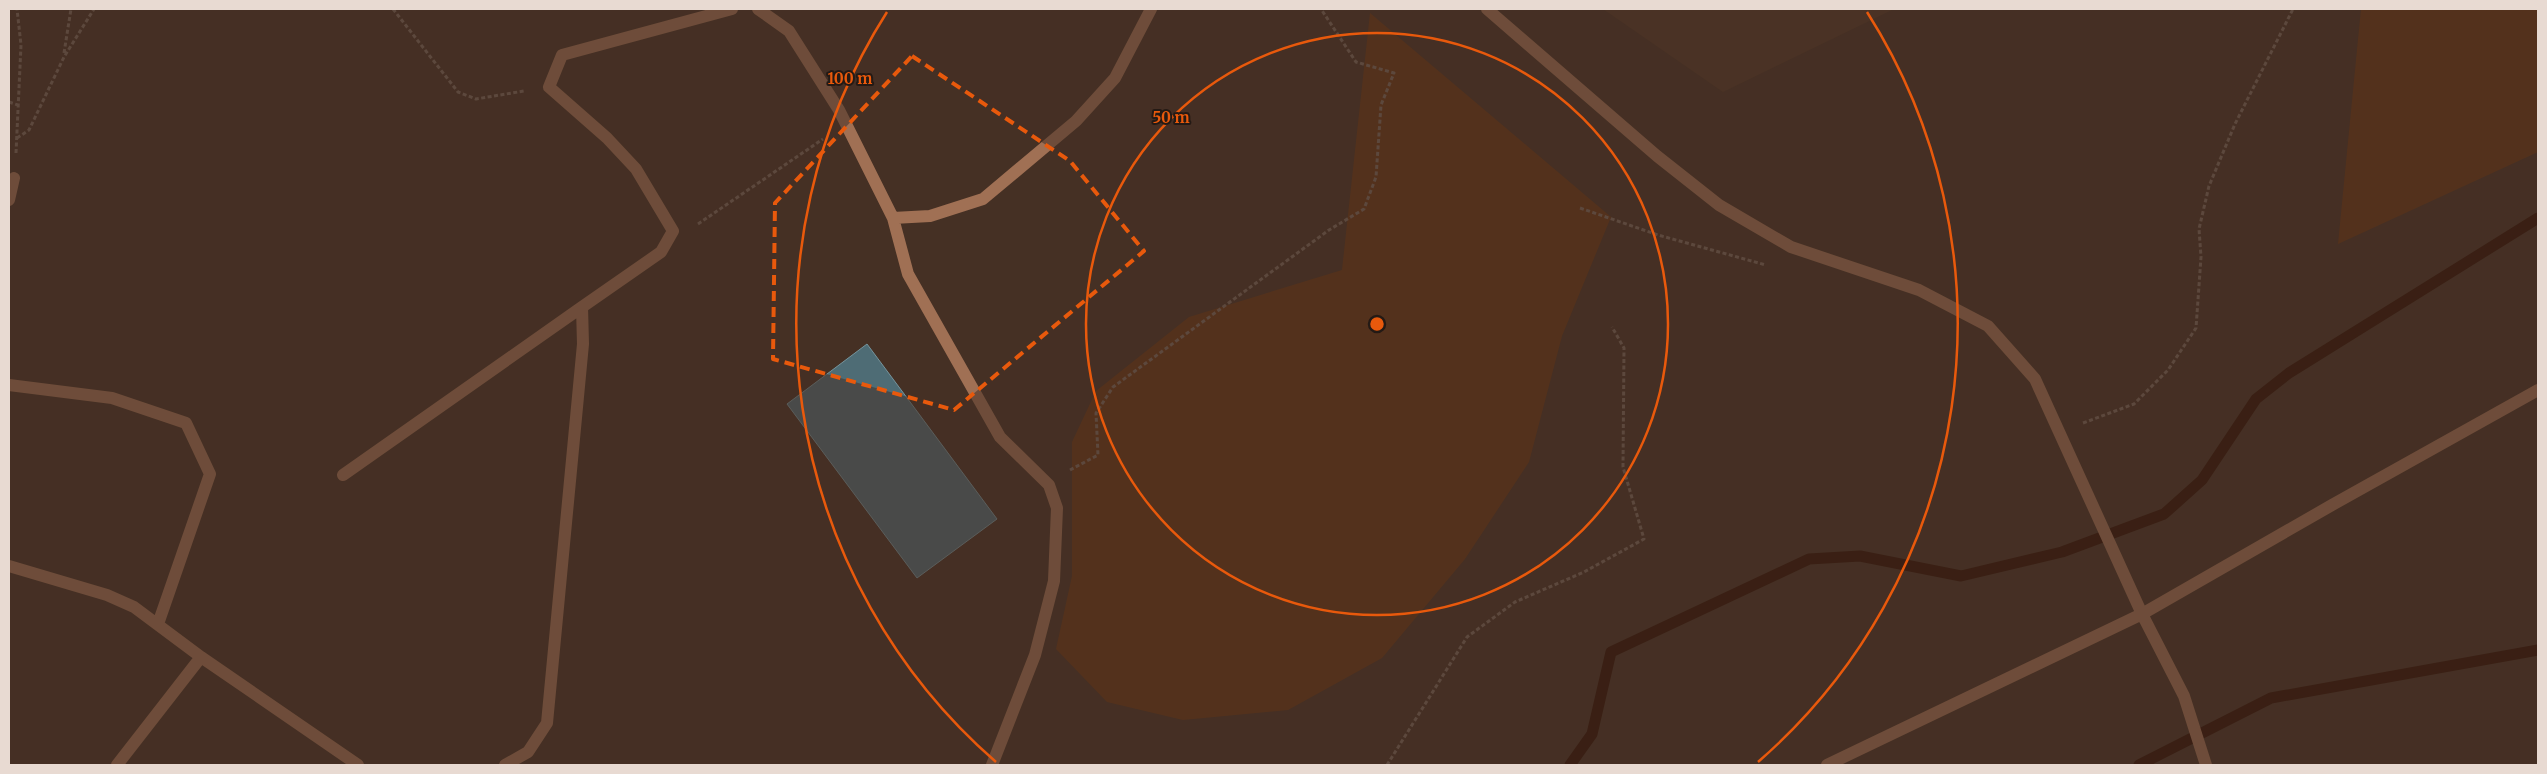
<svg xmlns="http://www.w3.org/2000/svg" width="2547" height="774" font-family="Merriweather,serif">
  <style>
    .built { fill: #513626 }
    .green { fill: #653413 }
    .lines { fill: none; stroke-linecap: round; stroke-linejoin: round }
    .stream { stroke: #2d0d00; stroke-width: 11 }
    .building { fill: #4e6c75; stroke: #75949d }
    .path { stroke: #79665b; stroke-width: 3; stroke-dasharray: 4 2.5; stroke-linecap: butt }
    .minor { stroke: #a07054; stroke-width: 12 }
    .marked { fill: none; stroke: #e8590c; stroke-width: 4; stroke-dasharray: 10 6; stroke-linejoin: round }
    .ring { fill: none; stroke: #e8590c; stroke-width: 2.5 }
    .centre { fill: #e8590c; stroke: #241a15; stroke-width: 2.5 }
    .ring-label { font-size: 15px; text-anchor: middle; font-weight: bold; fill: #e8590c; stroke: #241a15; stroke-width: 4; stroke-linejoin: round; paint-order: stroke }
  </style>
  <rect width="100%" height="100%" fill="#453024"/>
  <path class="built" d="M1603,9H1894L1723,92Z"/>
  <path class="green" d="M2361,9H2538V152L2338,244Z
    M1370,13L1611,217L1562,336L1529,462L1465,559L1382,658L1288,710L1183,720L1107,702L1056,649L1072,576V442L1096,391L1189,317L1342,270Z"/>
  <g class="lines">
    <path class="stream" d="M1570,765L1592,734L1611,652L1809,559L1860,556L1961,576L2062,552L2164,514L2202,480L2256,399L2289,373L2538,218
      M2139,765L2271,698L2538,650"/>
  </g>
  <path class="building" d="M867,344L997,519L917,578L787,404Z"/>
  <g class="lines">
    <path class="path" d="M393,9L458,92L476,99L524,91
      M64,53L71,9
      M9,102L18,105
      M17,138L29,130L64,57L94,9
      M16,153L21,45L17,9
      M1580,208L1658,235L1766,265
      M698,224L823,139
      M2083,423L2134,404L2168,370L2196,328L2201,257L2199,229L2209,186L2235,124L2293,9
      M1070,470L1098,455L1096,413L1113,387L1329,230L1364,209L1376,177L1381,105L1394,73L1356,62L1321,9
      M1387,765L1467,637L1515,602L1584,572L1644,539L1623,467L1624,348L1612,327"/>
    <path class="minor" d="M758,9L789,31L839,110L893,218L908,274L1000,437L1049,485L1057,508L1054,581L1035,655L992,765
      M1487,9L1657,156L1719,205L1791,247L1919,290L1988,326L2035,379L2142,614L2184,696L2206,765
      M9,200L14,178
      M893,218L930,216L983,199L1076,121L1115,78L1151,9
      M9,385L112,398L186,423L210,474L158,624
      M343,475L582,307
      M9,566L107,595L134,607L201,657L358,765
      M117,765L201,657
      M505,765L528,752L547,723L583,344L582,307L661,252L673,231L636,169L607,138L549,87L562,55L732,9
      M1827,765L2142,614L2332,505L2538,390"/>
  </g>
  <path d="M0 0H2547V774H0ZM912,56L1070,161L1144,251L954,410L773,359L775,203Z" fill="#453024" fill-opacity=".55" fill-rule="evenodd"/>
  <path class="marked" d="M912,56L1070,161L1144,251L954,410L773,359L775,203Z"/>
  <g class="ring">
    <circle cx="1377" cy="324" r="291"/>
    <path d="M996 762A581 581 0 0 1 887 12M1867 12A581 581 0 0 1 1758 762"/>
  </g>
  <circle cx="1377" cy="324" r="8" class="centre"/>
  <g class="ring-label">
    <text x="850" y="84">100 m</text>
    <text x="1171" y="123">50 m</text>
  </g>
  <rect width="2547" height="774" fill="none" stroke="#e8dad2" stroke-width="20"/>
</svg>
